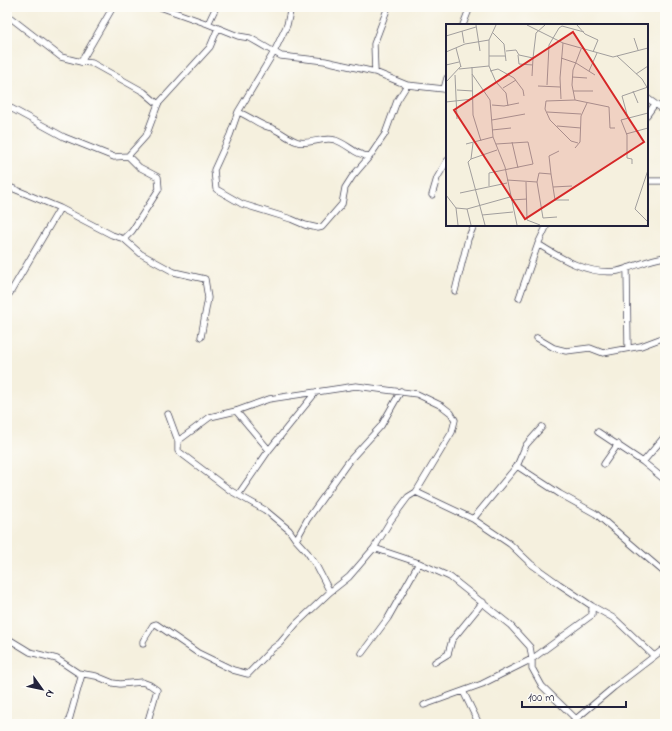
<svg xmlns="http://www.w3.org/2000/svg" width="672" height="731" font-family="'Indie Flower',sans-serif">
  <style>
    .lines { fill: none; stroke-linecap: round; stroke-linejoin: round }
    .street-casing { stroke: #424153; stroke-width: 7 }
    .street { stroke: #fff; stroke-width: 5.5 }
    .inset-road { fill: none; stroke: #a19e9d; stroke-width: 1 }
    .view { fill: #d62828; fill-opacity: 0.15; stroke: #d62828; stroke-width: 2 }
    .inset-edge { fill: none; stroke: #22223b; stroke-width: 2 }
  </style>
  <rect width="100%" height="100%" fill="#fdfcf7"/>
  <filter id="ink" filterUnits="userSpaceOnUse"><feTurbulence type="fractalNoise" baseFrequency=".025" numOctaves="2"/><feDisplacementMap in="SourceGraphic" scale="8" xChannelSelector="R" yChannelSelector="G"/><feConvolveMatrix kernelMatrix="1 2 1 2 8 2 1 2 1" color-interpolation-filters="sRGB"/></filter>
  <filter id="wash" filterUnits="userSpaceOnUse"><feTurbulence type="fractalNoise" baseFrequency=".012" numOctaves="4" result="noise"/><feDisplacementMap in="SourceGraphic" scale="16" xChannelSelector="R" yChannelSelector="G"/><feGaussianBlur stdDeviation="0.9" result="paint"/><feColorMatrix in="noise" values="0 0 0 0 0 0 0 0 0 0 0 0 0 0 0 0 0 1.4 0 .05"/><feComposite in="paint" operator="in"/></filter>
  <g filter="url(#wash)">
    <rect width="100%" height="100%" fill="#f5f0de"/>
  </g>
  <g filter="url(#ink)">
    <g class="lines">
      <defs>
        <path id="street" d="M160,7L208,24L238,36L250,38L281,56L325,61L375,72L407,85L444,89L447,91
          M291,7L287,25L274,52L238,112L230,135L214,170L216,189L242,204L291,219L305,225L318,228L322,227L342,204L345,188L352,177L370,156L385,134L397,101L407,85
          M663,7L665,8
          M7,15L61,57L81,62L92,63L144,92L158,104
          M208,24L216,7
          M463,25L470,7
          M81,62L113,7
          M375,72L374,44L388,7
          M444,89L447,78
          M647,98L665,111
          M7,106L64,137L114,157L128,156L146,136L158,104L210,47L218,28
          M238,112C247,115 254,121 263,125C266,127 270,127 274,129C283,133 288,139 298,142C310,145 323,136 335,140C348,144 356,156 370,156
          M647,115L655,104
          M647,181H665
          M7,186L60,208L112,235L124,239L132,231L159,189L158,177L139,167L128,156
          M432,195L437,178L447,161
          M124,239L141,254L174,272L205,279L208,298L201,337
          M538,244C560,258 590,276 618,271C634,267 649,259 665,257
          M627,268L628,348
          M455,291L468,239L474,225
          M10,293L60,208
          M519,298L538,244L547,225
          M537,338L554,348L566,351L590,348L603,353L641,346L665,337
          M236,411L269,450
          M168,414L178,441V451L231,491L265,510L289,530L296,540L307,552L316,565L330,592
          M598,432L643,462L665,480
          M643,462L665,436
          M604,464L618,444
          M517,466L560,494L596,514L665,573
          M416,492L473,519L510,544L531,564L559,584L592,606L615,619L654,656
          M238,495L269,450L316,392
          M473,519L517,466L526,445L542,427
          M296,540L307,520L349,461L381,426L401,391
          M374,548L419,563L450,577L510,625L530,647L532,659V668L542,686L576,719
          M7,638L30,652L57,659L78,673L96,676L113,683L120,684L142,682L150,685L157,690L147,724
          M143,644V641L153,625L156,624L198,653L233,670L248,674L272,649L280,643L296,624L330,592L349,577L374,548L391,520L408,497L416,492L452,432L455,420L451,413L442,406L417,394L356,386L269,399L236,411L210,417L178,441
          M362,653L388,618L419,563
          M435,662L448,654L452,640L483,602
          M463,691L479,724
          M424,705L482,684L532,659L592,615V606
          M68,724L82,674
          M570,724L614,687L665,648"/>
      </defs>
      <use href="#street" class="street-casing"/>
      <use href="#street" class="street"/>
    </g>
  </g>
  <g transform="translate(446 24)">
    <rect width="202" height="202" fill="#f5f0de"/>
    <path class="inset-road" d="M30,1L34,27M50,1L43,16V42L50,58L60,69L62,82M81,1L117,19L167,33L202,24M131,1L139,10L152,16L147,28M16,7L18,19M46,8L58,20L60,37M0,12L30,3M188,14L192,26M10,24L15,43M60,27L70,26L73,31L87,34L90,9L99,1M0,28L19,20L43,16M72,31L73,40L87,41M43,32H59M171,32L196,55L202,65M115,34L130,39L149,51M0,41L13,38M26,43L27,91L35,117M13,45L43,42M44,47L52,45L68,54L77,66L78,72M143,47L151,29M26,50L44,76L47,113L59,143L71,201M190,50L202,42M9,51L11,95M86,52L87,34M126,53L141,54M0,58L15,42M101,61L103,21L113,4L116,2L138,8M92,62L114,63M57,64L70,56M11,66L27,67M127,67H147M187,67L192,79M115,75L114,54L117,19M129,76L126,61L127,46L135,25M0,78L27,75M46,81L58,82L73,79M101,88L135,90M182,94L176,72L202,63M46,96L79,90M111,102L135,104M46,106L65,104M180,110L202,104M66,118L72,144M27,119L25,135L22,138L39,201M132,119L125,117L104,96L99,85L100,77L129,76L163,83L164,104H169M20,120L47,113M129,124L134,118L135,92L141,79M25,135L51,126M186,140V135L181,134V111L175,96L202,89M202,146L189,185L202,198M105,150L103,132L113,127M61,156L91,158L97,194L111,193M80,158L81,196L94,201M91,158L93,149L105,150L109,176H123M43,162V149L87,140L82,118L50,120M107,163L126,162M14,169L61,159M0,171L10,184L12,201M65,176L81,175M10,184L21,185L64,173M21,185L25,201M36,191L67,188"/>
    <path class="view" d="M127,8L198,118L79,195L8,86Z"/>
    <rect width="202" height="202" class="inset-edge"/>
  </g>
  <rect width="672" height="731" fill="none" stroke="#fdfcf7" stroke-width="24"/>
  <g transform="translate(42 689) rotate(123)" stroke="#fdfcf7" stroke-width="3" paint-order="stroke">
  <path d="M0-3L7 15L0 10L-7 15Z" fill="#22223b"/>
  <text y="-6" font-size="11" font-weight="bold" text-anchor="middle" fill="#22223b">N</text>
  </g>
  <path d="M522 701v6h104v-6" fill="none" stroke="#22223b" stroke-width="2"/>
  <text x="528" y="701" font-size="12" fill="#22223b" stroke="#fdfcf7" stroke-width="3" paint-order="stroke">100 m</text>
</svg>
